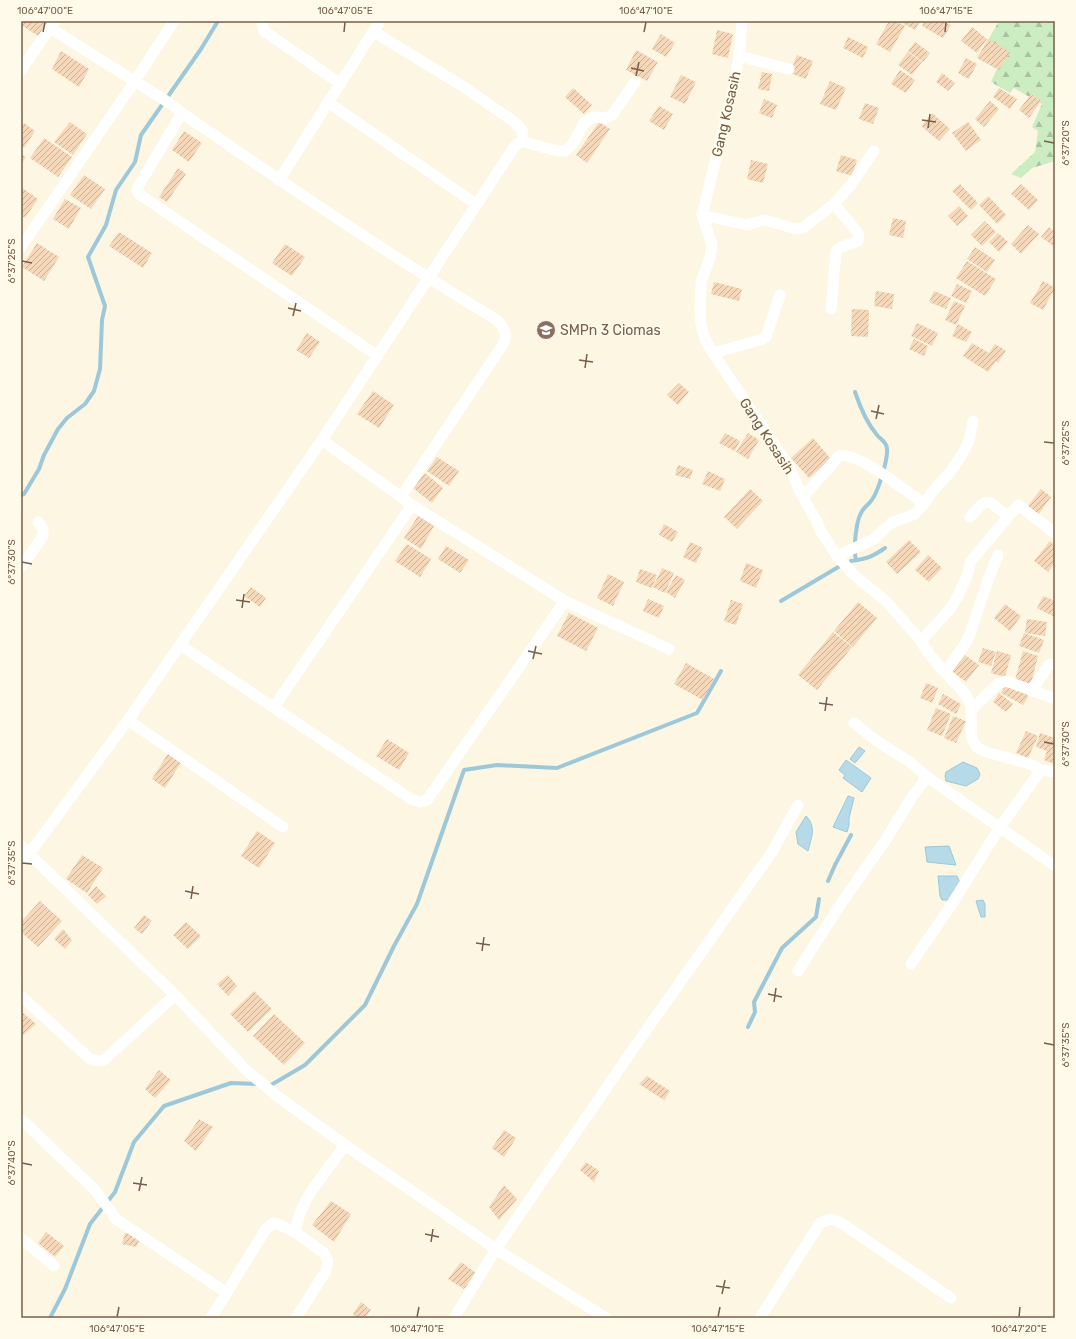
<svg xmlns="http://www.w3.org/2000/svg" width="1076" height="1339" font-family="Rubik,sans-serif">
  <style>
    .forest { fill: url(#forest-firs) }
    .water { fill: #b6dae8; stroke: #9cc8da }
    .lines { fill: none; stroke-linecap: round; stroke-linejoin: round }
    .stream { stroke: #9cc8da; stroke-width: 4 }
    .building { fill: url(#building-hatch) }
    .minor { stroke: #fff; stroke-width: 11 }
    .ticks { fill: none; stroke: #775f48; stroke-width: 1.5 }
    .labels { text-anchor: middle; stroke-width: 3; stroke-linejoin: round; paint-order: stroke }
    .street-label { font-size: 14px; fill: #775f48; stroke: #fffaea }
    .education-label { font-size: 14px; fill: #785e54; stroke: #fffaea; text-anchor: start }
    .neatline { fill: none; stroke: #775f48; stroke-width: 1.5 }
    .ticks-label { font-size: 10px; text-anchor: middle; fill: #775f48 }
  </style>
  <defs>
    <pattern id="forest-firs" width="22" height="20" patternUnits="userSpaceOnUse"><rect width="22" height="20" fill="#ccecc1"/><path d="M5 1l3.5 6h-7zM16 11l3.5 6h-7z" fill="#aac29f"/></pattern>
    <pattern id="building-hatch" width="6" height="6" patternUnits="userSpaceOnUse"><rect width="6" height="6" fill="#f4d8b9"/><path d="M-1 1l2-2M0 6l6-6M5 7l2-2" fill="none" stroke="#cab298"/></pattern>
  </defs>
  <rect width="100%" height="100%" fill="#fdf6e3"/>
  <path class="forest" d="M999,21H1055V161L1032,168L1021,178L1011,174L1035,152L1038,131L1032,127L1042,104L1014,88L1010,93L991,82L997,69L978,58Z"/>
  <path class="water" d="M859,747L865,751L855,763L850,759Z
    M846,760L871,778L862,792L843,778L845,775L839,770Z
    M963,762L977,768L980,774L978,779L966,786L946,781L945,776L946,772Z
    M848,796L854,798L849,818V825L847,832L833,827Z
    M806,816C817,827 811,838 808,851L798,844L796,832Z
    M949,846L956,865L927,862L925,847Z
    M938,876H957L960,883L953,892L949,900H942L940,896Z
    M983,900L985,904V917H981L976,901Z"/>
  <g class="lines">
    <path class="stream" d="M855,392C860,407 866,422 877,435C881,440 887,442 887,449C888,459 878,493 871,501C868,505 863,508 861,513C856,522 853,550 856,560
      M21,495L24,494L39,469L44,455L58,429L67,418L85,404L94,391L100,369L102,320L105,306L88,257L106,225L116,190L135,162L141,135L201,49L218,21
      M851,561C866,559 872,557 885,548
      M781,601L840,566
      M828,881L835,865L851,835
      M748,1027L755,1012L754,1002L782,948L816,917L819,899
      M268,1085H271L305,1065L365,1005L394,946L417,904L464,770L497,765L557,768L697,713L721,671
      M50,1318L65,1289L90,1224L115,1192L134,1142L164,1106L231,1083L259,1084"/>
  </g>
  <path class="building" d="M22,21H48L40,37L21,25Z
    M889,21H896L905,26L890,52L876,44Z
    M899,21H920L915,30Z
    M925,21H943L951,25L943,38L922,26Z
    M972,27L987,39L977,53L961,41Z
    M717,30L733,34L728,58L712,54Z
    M661,34L675,43L666,57L652,49Z
    M848,37L868,47L863,58L843,48Z
    M988,39L1010,52L999,70L977,58Z
    M915,42L930,53L923,62L908,51Z
    M636,50L658,62L647,81L626,70Z
    M61,51L89,69L79,87L52,69Z
    M908,52L922,62L912,75L898,65Z
    M797,55L813,61L806,79L790,73Z
    M966,58L977,64L969,79L958,73Z
    M900,70L915,80L906,93L891,84Z
    M762,72L772,74L769,91L758,89Z
    M942,73L955,83L948,91L936,82Z
    M681,75L696,82L685,104L670,97Z
    M830,81L846,88L836,110L820,104Z
    M573,88L592,105L584,114L565,97Z
    M999,88L1017,99L1010,109L993,97Z
    M1031,94L1041,101L1029,118L1019,110Z
    M764,99L777,105L772,118L759,113Z
    M990,101L999,109L984,127L975,119Z
    M865,103L879,108L873,124L859,119Z
    M659,106L673,114L664,130L649,121Z
    M932,113L950,129L939,141L921,126Z
    M70,122L87,134L73,155L54,142Z
    M599,122L610,129L587,163L576,155Z
    M968,122L981,140L966,151L952,133Z
    M24,123L35,131L24,148L21,146V128Z
    M184,131L202,143L189,162L172,150Z
    M44,138L72,157L58,177L30,158Z
    M21,154L26,157L21,165Z
    M841,155L857,160L852,176L836,171Z
    M751,160L768,164L763,183L747,179Z
    M178,168L186,174L167,202L159,197Z
    M84,175L105,189L91,209L70,195Z
    M960,184L978,203L971,210L952,191Z
    M1021,184L1038,200L1029,210L1011,194Z
    M21,187L38,199L25,218L21,215Z
    M988,196L1006,215L997,224L979,205Z
    M65,199L81,208L69,229L53,219Z
    M959,206L968,216L957,226L948,216Z
    M893,218L906,221L903,238L889,235Z
    M985,221L996,232L982,246L971,235Z
    M1028,225L1039,234L1021,254L1011,244Z
    M1049,227L1055,232V247L1041,237Z
    M119,232L152,253L143,268L109,246Z
    M998,233L1008,242L999,252L989,242Z
    M37,243L59,257L44,281L22,267Z
    M285,244L305,257L292,276L272,263Z
    M975,247L995,260L987,272L967,259Z
    M967,261L996,279L985,296L956,278Z
    M1043,281L1055,288L1043,310L1030,303Z
    M714,282L742,289L739,301L711,294Z
    M957,284L972,291L966,303L951,296Z
    M876,291L894,294L892,309L874,306Z
    M934,291L951,298L946,309L929,302Z
    M954,301L965,306L956,325L945,320Z
    M852,309L869,310L868,337L851,336Z
    M917,323L938,333L932,346L911,336Z
    M958,324L972,332L966,342L952,336Z
    M307,333L320,342L309,358L296,350Z
    M914,339L928,346L924,356L909,349Z
    M972,343L989,353L995,344L1006,351L998,363L996,361L988,372L963,356Z
    M679,383L689,392L678,405L667,395Z
    M373,391L394,405L379,428L357,414Z
    M725,433L740,441L735,451L719,443Z
    M748,433L759,440L748,459L736,452Z
    M813,438L831,459L809,478L791,458Z
    M437,457L459,471L449,486L427,471Z
    M678,465L693,470L690,479L675,475Z
    M708,471L725,479L720,491L702,484Z
    M425,473L443,488L432,503L413,488Z
    M750,489L763,501L737,529L724,517Z
    M1041,489L1051,497L1038,515L1027,507Z
    M418,516L434,526L421,549L404,538Z
    M664,524L678,532L672,542L659,535Z
    M909,540L921,552L897,574L886,562Z
    M1050,541L1055,546V563L1048,572L1034,561Z
    M690,542L703,548L696,563L683,557Z
    M407,544L431,559L420,577L395,561Z
    M446,546L469,560L460,573L438,559Z
    M928,555L942,568L929,582L915,570Z
    M746,563L763,570L756,588L740,581Z
    M662,568L674,573L665,593L653,587Z
    M640,569L657,575L652,588L636,582Z
    M608,574L624,582L613,606L597,598Z
    M676,575L685,580L675,598L666,592Z
    M251,587L266,598L260,607L244,596Z
    M1043,596L1055,601V617L1037,608Z
    M648,599L664,606L659,618L643,611Z
    M731,600L743,604L736,625L724,621Z
    M858,602L877,618L853,647L834,631Z
    M1005,604L1021,616L1010,631L994,618Z
    M569,613L598,628L586,651L557,636Z
    M1027,619L1047,622L1045,636L1025,633Z
    M833,632L852,647L817,690L798,675Z
    M1024,633L1044,640L1039,653L1019,646Z
    M983,648L996,652L991,666L978,662Z
    M997,651L1011,655L1005,677L991,673Z
    M1023,651L1038,656L1031,684L1015,680Z
    M965,655L979,665L966,682L952,671Z
    M686,663L714,679L703,700L674,684Z
    M926,683L938,688L932,703L920,698Z
    M1006,683L1029,695L1023,705L1001,693Z
    M999,693L1013,704L1006,712L993,702Z
    M943,694L961,704L956,714L938,704Z
    M936,708L951,714L942,736L927,730Z
    M953,716L966,721L956,743L944,738Z
    M1026,731L1038,736L1028,758L1016,753Z
    M1040,733L1055,738L1054,764L1044,760L1047,751L1036,747Z
    M387,739L409,753L399,770L376,756Z
    M169,752L182,761L165,788L152,779Z
    M257,831L275,843L259,868L241,856Z
    M82,855L103,868L87,893L66,879Z
    M96,886L106,896L97,904L88,895Z
    M40,901L62,921L38,947L21,932V922Z
    M144,915L152,921L142,934L134,928Z
    M186,922L201,936L188,949L173,935Z
    M63,929L72,940L65,949L54,939Z
    M228,975L237,986L228,996L217,984Z
    M254,991L272,1009L248,1032L230,1014Z
    M21,1011L36,1024L21,1037Z
    M274,1014L305,1043L284,1065L253,1036Z
    M159,1070L171,1080L155,1098L145,1089Z
    M647,1076L670,1091L664,1100L639,1084Z
    M199,1119L213,1127L196,1151L184,1141Z
    M504,1130L516,1138L504,1157L492,1148Z
    M586,1162L599,1171L594,1182L580,1170Z
    M504,1185L517,1199L499,1220L489,1207Z
    M331,1201L351,1214L334,1242L312,1225Z
    M46,1232L64,1246L55,1257L38,1243Z
    M125,1233L141,1237L136,1247L122,1244Z
    M461,1262L476,1273L464,1289L448,1279Z
    M361,1302L371,1310L365,1318H357L353,1314Z"/>
  <g class="lines">
    <path class="minor" d="M262,21L264,31L341,84
      M742,21L739,56L734,85L702,215L712,244L710,258L701,282L700,310L701,325L705,339L713,353L790,468L800,492L817,522L820,530L837,556L854,575L887,602L921,641C929,657 944,671 956,684C961,689 966,694 969,701C976,716 963,742 983,751L1030,764L1041,770L1055,772
      M50,28L171,104L182,113C285,184 389,255 497,320C504,328 507,333 504,343L401,497
      M374,32L464,87L513,121L522,130L524,142
      M739,56L789,69
      M21,70L55,21
      M329,103L476,204
      M182,113L139,185L137,190L139,194L378,356
      M279,180L380,21
      M834,204L850,186L874,151
      M702,215L747,225L765,220L796,229L803,228L834,204L858,233L859,237L858,241L841,247L836,251L831,309
      M21,247L135,81L174,21
      M713,353L763,339L766,337L780,295
      M322,440L412,505L565,601L669,649
      M803,497L839,456C856,450 909,493 924,504
      M970,517C989,495 986,500 1008,516
      M837,556L874,539L891,523L915,514L924,504L932,492L951,471L961,456L969,441L973,421
      M21,567L43,536V529L38,522
      M921,641L950,609L958,596L967,576L971,561L1018,505L1055,533
      M180,645L411,799L420,802L427,800L565,601
      M945,672L964,646L970,634L988,580L998,555
      M1031,691L1049,665L1055,664
      M274,707L412,505
      M971,710L998,684L1006,681L1055,699
      M128,720L283,827
      M854,723L878,742L910,762L927,777L1055,866
      M21,846L175,995L248,1072L277,1096L345,1145L496,1249L606,1318
      M21,860L29,854L128,720L322,440L515,146L519,143L524,142L557,151H565L572,145L584,123L593,117L606,118L612,115L635,82
      M911,964L950,907L1000,827L1041,770
      M798,971L838,908L885,841L912,797L927,777
      M21,996L89,1058C94,1061 99,1061 104,1060L175,995
      M21,1119L96,1191L116,1219L227,1293
      M21,1238L54,1266
      M211,1318L266,1229L274,1223L278,1224L295,1232
      M296,1318L326,1271L328,1261L324,1253L295,1232L300,1213L308,1196L345,1145
      M454,1318L496,1249L631,1052L772,852L798,805
      M760,1318L820,1223L830,1219L840,1222L951,1298"/>
  </g>
  <path class="ticks" d="M43,32L45,22M344,32L345,22M644,32L646,22M945,32L946,22M631,68L644,71M636,76L639,62M922,120L936,122M928,128L930,114M1044,141L1054,143M22,261L32,263M288,308L301,311M293,316L296,303M579,360L593,362M585,368L587,354M871,411L884,414M876,419L879,405M1044,442L1054,443M22,562L32,564M236,600L250,602M242,608L244,594M528,651L542,654M533,659L536,646M819,703L833,705M825,711L827,697M1044,742L1054,744M22,863L32,864M185,891L199,894M191,899L193,886M476,943L490,945M482,951L484,937M768,994L782,997M774,1002L776,988M1044,1043L1054,1045M22,1163L32,1165M133,1183L147,1185M139,1191L142,1177M425,1234L439,1237M431,1242L433,1229M716,1286L730,1288M722,1294L725,1280M117,1317L119,1307M417,1317L419,1307M718,1317L720,1307M1019,1317L1020,1307"/>
  <defs>
    <symbol id="school-disc" viewBox="-11 -11 22 22"><circle r="9.5" fill="#8d6e63" stroke="#fffaea"/><path d="M0-5L7-2L0 1L-7-2ZM-4 1L0 2.5L4 1V4Q0 6-4 4Z" fill="#fff"/></symbol>
  </defs>
  <g fill-rule="evenodd">
    <use href="#school-disc" x="535" y="319" width="22" height="22"/>
  </g>
  <g class="labels">
    <g class="street-label">
      <text transform="translate(726 114) rotate(-77)" y="5">Gang Kosasih</text>
      <text transform="translate(767 436) rotate(57)" y="5">Gang Kosasih</text>
    </g>
    <g class="education-label">
      <text x="560" y="335">SMPn 3 Ciomas</text>
    </g>
  </g>
  <rect width="1076" height="1339" fill="none" stroke="#fffaea" stroke-width="44"/>
  <rect x="22" y="22" width="1032" height="1295" class="neatline"/>
  <g class="ticks-label">
    <text x="45" y="14">106°47'00"E</text>
    <text x="345" y="14">106°47'05"E</text>
    <text x="646" y="14">106°47'10"E</text>
    <text x="946" y="14">106°47'15"E</text>
    <text transform="translate(1065 143) rotate(-90)" y="4">6°37'20"S</text>
    <text transform="translate(11 261) rotate(-90)" y="4">6°37'25"S</text>
    <text transform="translate(1065 443) rotate(-90)" y="4">6°37'25"S</text>
    <text transform="translate(11 562) rotate(-90)" y="4">6°37'30"S</text>
    <text transform="translate(1065 744) rotate(-90)" y="4">6°37'30"S</text>
    <text transform="translate(11 863) rotate(-90)" y="4">6°37'35"S</text>
    <text transform="translate(1065 1045) rotate(-90)" y="4">6°37'35"S</text>
    <text transform="translate(11 1163) rotate(-90)" y="4">6°37'40"S</text>
    <text x="117" y="1332">106°47'05"E</text>
    <text x="417" y="1332">106°47'10"E</text>
    <text x="718" y="1332">106°47'15"E</text>
    <text x="1019" y="1332">106°47'20"E</text>
  </g>
</svg>
